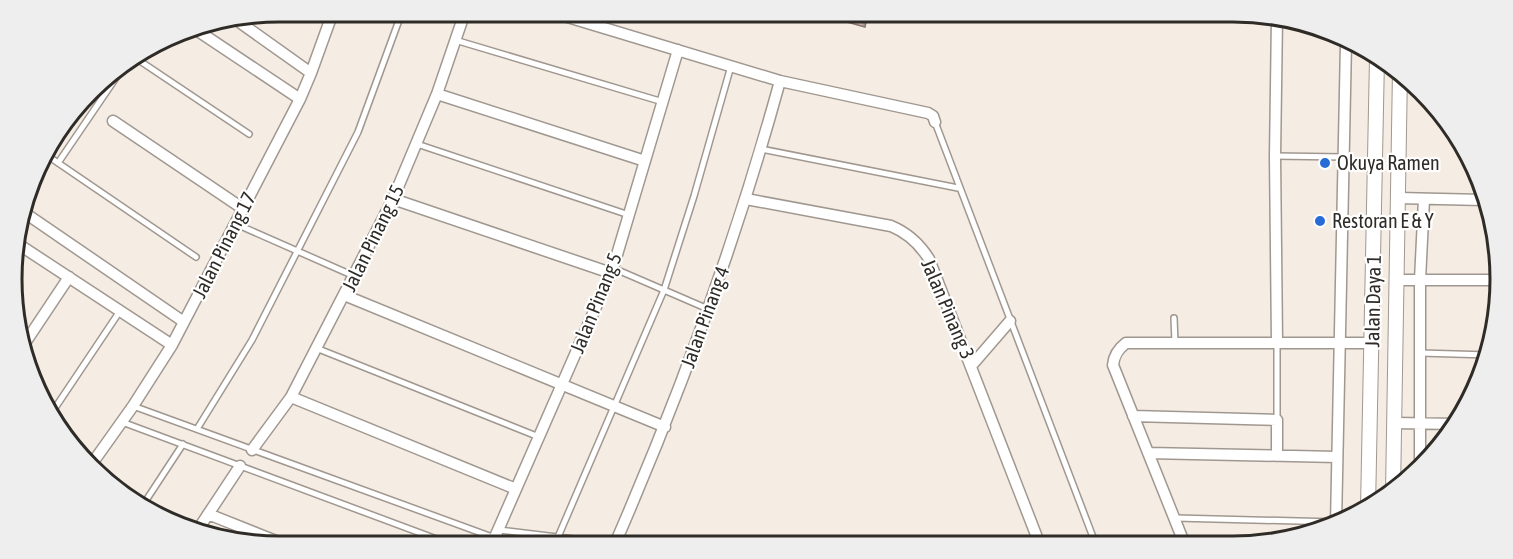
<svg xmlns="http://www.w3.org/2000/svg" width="1513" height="559" font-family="'Asap Condensed',sans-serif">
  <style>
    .building { fill: url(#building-cross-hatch); stroke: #847876; stroke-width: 1.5 }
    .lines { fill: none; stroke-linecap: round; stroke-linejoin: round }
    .lane-casing { stroke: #a09890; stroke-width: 8 }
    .street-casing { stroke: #a09890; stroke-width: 13 }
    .secondary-casing { stroke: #a09890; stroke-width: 16 }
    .lane { stroke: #fff; stroke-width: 5 }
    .street { stroke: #fff; stroke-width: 10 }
    .secondary { stroke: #fff; stroke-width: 14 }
    .poi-dot { fill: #276bd7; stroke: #fff; stroke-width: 2 }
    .labels { text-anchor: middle; stroke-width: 4.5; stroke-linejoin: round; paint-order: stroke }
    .poi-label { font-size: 20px; fill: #2f2c28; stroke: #fff; text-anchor: start }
    .street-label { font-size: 20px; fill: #2f2c28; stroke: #fff }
    .rim { fill: none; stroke: #2f2c28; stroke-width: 3 }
  </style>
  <defs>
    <pattern id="building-cross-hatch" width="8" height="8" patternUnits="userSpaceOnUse" patternTransform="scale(1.5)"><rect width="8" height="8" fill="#d4b1a9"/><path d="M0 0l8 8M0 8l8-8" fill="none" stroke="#b69891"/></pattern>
  </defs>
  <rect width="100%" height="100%" fill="#f5ece3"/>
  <path class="building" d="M823,12H868L865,27L822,15Z"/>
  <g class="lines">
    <defs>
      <path id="lane" d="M455,40L663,102
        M137,59L249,134
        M935,122L1096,545
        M417,144L629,215
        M761,149L958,188
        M45,154L196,257
        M1275,156L1344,157
        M58,163L124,66
        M236,224L354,276
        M15,259L23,247
        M613,268L708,309
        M1174,318L1175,343
        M1277,344V420
        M316,348L539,437
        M1420,353L1489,355
        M133,406L495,538
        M51,414L120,311
        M122,422L458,547
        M197,429L252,340L358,132L402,12
        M143,505L183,444
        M1176,518L1336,522
        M499,530L615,544
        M558,537L664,290L694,196L731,66"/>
      <path id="street" d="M551,12L780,81L928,113L933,116L935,122
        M235,19L311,73
        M192,27L300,99
        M437,94L645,161
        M113,121L242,208
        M1398,198L1483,200
        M393,199L611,273
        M746,199L891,226C908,233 919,243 929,259L1040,545
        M25,213L184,322
        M15,242L172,345
        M1396,280H1496
        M344,295L665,427
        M1277,342L1275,156L1277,18
        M23,346L69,277
        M972,365L1010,321
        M291,397L516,489
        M1133,416L1277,420V456
        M1394,423L1458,424
        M252,450L291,397L393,199L437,94L465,12
        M1148,453L1337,457
        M91,465L133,406L172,345L300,99L311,73L333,12
        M1420,469V280L1424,199
        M208,514L291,547
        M1336,524L1346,43
        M197,531L240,466
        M1185,545L1113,365C1114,355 1118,349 1126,343H1372
        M491,546L613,268L678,50
        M614,546C680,395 736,241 780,81"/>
      <path id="secondary" d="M1393,492L1400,71
        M1368,508L1377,58"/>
    </defs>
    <use href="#lane" class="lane-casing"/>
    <use href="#street" class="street-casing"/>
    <use href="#secondary" class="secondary-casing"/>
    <use href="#lane" class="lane"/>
    <use href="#street" class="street"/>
    <use href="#secondary" class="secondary"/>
  </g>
  <g class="poi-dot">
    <circle cx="1325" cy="163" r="6"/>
    <circle cx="1320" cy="221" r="6"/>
  </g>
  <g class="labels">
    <g class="poi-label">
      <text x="1337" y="170">Okuya Ramen</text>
      <text x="1332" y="228">Restoran E &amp; Y</text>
    </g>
    <g class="street-label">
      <text transform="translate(373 238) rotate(-64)" y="7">Jalan Pinang 15</text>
      <text transform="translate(224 245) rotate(-63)" y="7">Jalan Pinang 17</text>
      <text transform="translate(1373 301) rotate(-89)" y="7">Jalan Daya 1</text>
      <text transform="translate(596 303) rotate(-68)" y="7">Jalan Pinang 5</text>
      <text transform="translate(948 309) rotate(67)" y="7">Jalan Pinang 3</text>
      <text transform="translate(705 317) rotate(-70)" y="7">Jalan Pinang 4</text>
    </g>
  </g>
  <path d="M0 0H1513V559H0ZM279 22H1233A257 257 0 0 1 1490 279V279A257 257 0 0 1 1233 536H279A257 257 0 0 1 22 279V279A257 257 0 0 1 279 22Z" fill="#eee" fill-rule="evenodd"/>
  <path class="rim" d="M279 22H1233A257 257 0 0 1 1490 279V279A257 257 0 0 1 1233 536H279A257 257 0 0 1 22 279V279A257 257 0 0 1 279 22Z"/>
</svg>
